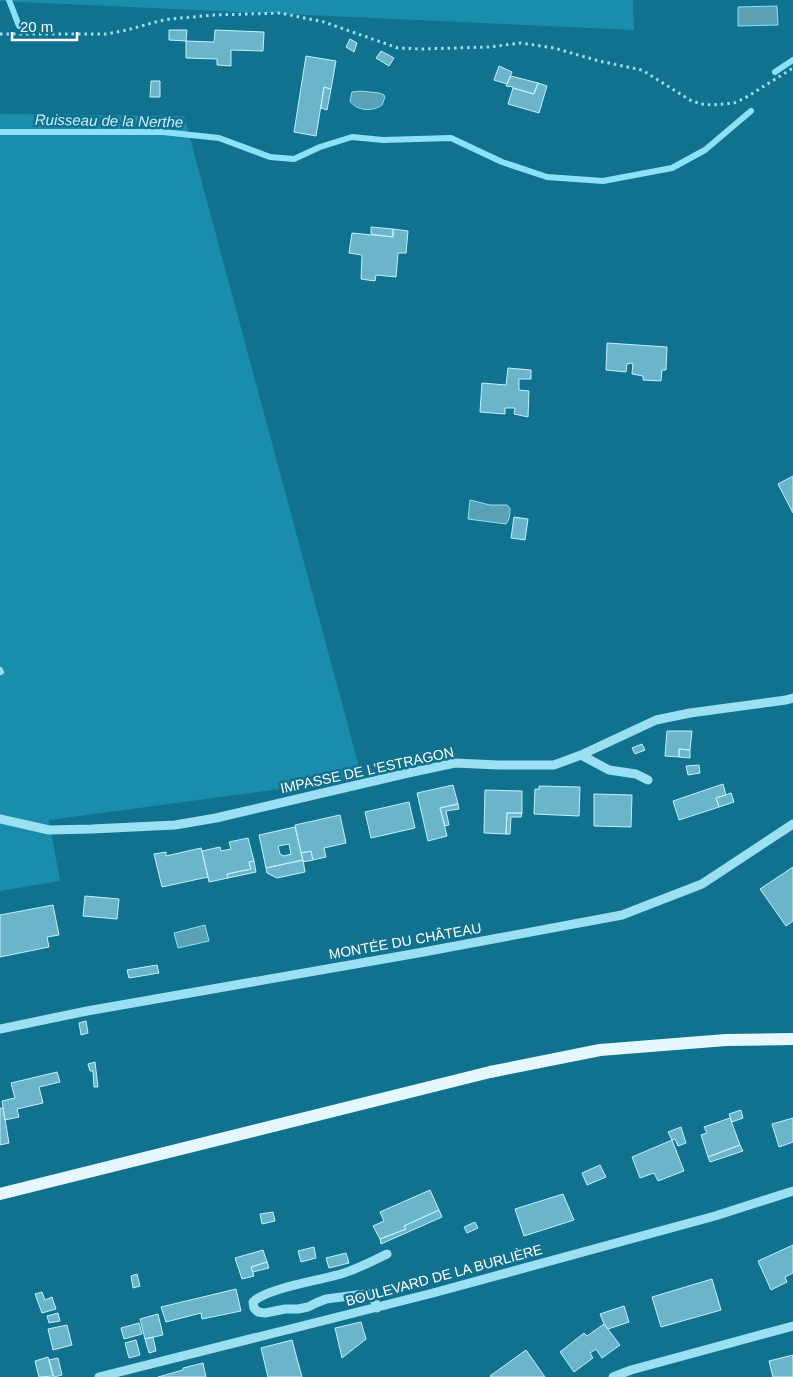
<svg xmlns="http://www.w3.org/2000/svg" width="793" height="1377" font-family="Helvetica,sans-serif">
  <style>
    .green { fill: #1b8dac }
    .water { fill: #5ba1b5; stroke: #8ce1f6 }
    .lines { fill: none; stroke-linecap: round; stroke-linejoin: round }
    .stream { stroke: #8ce1f6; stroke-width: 6 }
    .building { fill: #6ab5ca; stroke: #c2f1fd; fill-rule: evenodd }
    .path { stroke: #9ae0f2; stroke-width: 3; stroke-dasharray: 2.5 4; stroke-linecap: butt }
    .minor { stroke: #9ae0f2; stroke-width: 9 }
    .major { stroke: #e6f8ff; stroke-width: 12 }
    .labels { text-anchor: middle; stroke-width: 5; stroke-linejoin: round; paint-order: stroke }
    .street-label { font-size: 14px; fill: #fff; stroke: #11728f }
    .water-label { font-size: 15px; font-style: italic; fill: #c5f0fc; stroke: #11728f }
  </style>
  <rect width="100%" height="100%" fill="#11728f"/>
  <path class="green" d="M0,0H633L634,30L0,1Z
    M0,114L184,116L362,778L49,820L60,881L0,891Z"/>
  <path class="water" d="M777,6L778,25L738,26V7Z
    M360,91L379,93L384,95L385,97L382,105C373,112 356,111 350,101L352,92Z
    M470,500L490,505H507L510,508C510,514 510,519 506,524L468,519Z
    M205,925L209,941L178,948L174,933Z"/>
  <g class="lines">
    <path class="stream" d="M9,0L19,26
      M775,72L793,60
      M0,132H163L219,138L270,157L294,159L320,147L352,137L383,140L451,138L502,162L547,177L603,181L672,168L705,150L751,111
      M0,670L1,672"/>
  </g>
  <path class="building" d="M169,30H187L186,41L169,40Z
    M215,30L264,32L263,51L231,50V66L217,65V59L186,58V41L214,42Z
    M350,39L357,43L354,52L346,47Z
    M381,51L394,58L389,66L376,58Z
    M306,56L336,61L331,89L324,87L316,136L294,132Z
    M499,66L512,72L507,84L494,80Z
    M511,76L538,83L534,94L513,88V87L506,86Z
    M151,81H160V97H150Z
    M538,83L547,86L539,113L508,104L513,88L534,94Z
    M324,87L331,89L327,110L321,108Z
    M371,227L393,229V237L371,234Z
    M393,229L408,231L406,253H398L396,277L376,275L375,281L361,279L362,255L349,253L352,233L393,237Z
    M607,343L667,347L666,370H662L661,381L643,380V376L632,374L633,363L627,364L626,372L606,370Z
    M508,368L531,370V379H519V390L529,391L528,417L514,414L515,408H505V414L480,412L482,383L506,385Z
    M793,476V513L778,484Z
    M514,517L528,519L525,540L511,538Z
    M667,731H692L690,750L679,749V757L665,756Z
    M642,744L645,750L635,754L632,748Z
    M679,749L690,750V758L679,757Z
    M699,765L700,773L688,775L686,766Z
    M723,784L726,795L716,798L719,807L679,820L673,801Z
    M453,785L458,804L440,808L447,836L428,841L417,793Z
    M539,786L580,787L579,816L534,814L535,789H539Z
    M485,790L522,791V813H507L506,834L484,833Z
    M731,793L734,802L719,807L716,798Z
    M594,794L632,795L631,827L594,826Z
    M409,802L415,828L371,838L365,812Z
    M458,804L459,809L446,811L449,825L445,826L440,808Z
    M507,813H522L521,817H511L510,834H506Z
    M340,815L346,843L324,848L326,857L313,860L311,851L301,853L295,825Z
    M295,827L303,860L266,868L259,835ZM289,844L291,854L284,856L280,854L278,846Z
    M248,838L254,861L249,862L251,869L227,874L228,878L209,882L202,851L220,847L221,851L231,849L229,842Z
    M201,848L208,877L162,887L154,854L166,852V856Z
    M311,851L313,860L303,862L301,853Z
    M303,860L305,872L277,878L267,873L266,868Z
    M254,861L256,872L228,878L227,874L251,869L249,862Z
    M793,867V921L786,926L760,889Z
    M85,896L119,899L117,919L83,916Z
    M53,905L59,935L47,937L49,947L0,957V915Z
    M157,965L159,973L129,978L127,970Z
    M86,1021L88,1033L81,1035L79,1023Z
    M95,1062L98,1087H94L93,1071H90L88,1064Z
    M57,1072L60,1082L39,1087L43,1103L17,1109L19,1117L5,1120L2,1101L15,1098L11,1083Z
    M0,1108H3L9,1143L0,1145Z
    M741,1110L743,1118L732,1122L729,1114Z
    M730,1118L740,1145L708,1157L701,1135L707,1133L704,1127Z
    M793,1118V1142L779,1147L772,1124Z
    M681,1127L686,1143L678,1146L675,1139L672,1140L668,1132Z
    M672,1140L684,1171L658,1181L654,1173L640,1178L632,1157Z
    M740,1145L743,1151L710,1162L708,1157Z
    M600,1165L606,1177L587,1185L582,1173Z
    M430,1190L439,1210L404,1226L406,1229L380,1239L373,1226L384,1221L380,1212Z
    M563,1194L574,1220L524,1236L515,1209Z
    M439,1210L442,1217L381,1244L380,1239L406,1229L404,1226Z
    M273,1212L275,1221L262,1224L260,1214Z
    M475,1222L478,1228L467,1233L464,1227Z
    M793,1245V1273L785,1277L787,1282L771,1290L758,1261Z
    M314,1247L316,1258L301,1262L298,1251Z
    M263,1250L267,1262L251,1267L254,1276L242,1279L235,1258Z
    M346,1253L349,1263L329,1268L326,1258Z
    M267,1262L269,1268L253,1272L251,1267Z
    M137,1274L140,1286L133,1288L131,1276Z
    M712,1279L721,1310L661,1327L652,1297Z
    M236,1289L241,1311L202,1319L201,1313L166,1322L161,1307Z
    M42,1292L45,1300L52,1297L56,1309L42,1313L35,1294Z
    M624,1306L629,1322L608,1329L604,1324L600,1314Z
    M58,1313L60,1321L49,1323L47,1316Z
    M158,1314L163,1335L145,1339L140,1319Z
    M361,1322L366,1339L342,1358L335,1328Z
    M139,1323L142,1334L124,1339L121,1328Z
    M604,1324L620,1345L602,1358L596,1349L590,1353L593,1358L574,1372L560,1352L584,1333L587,1336Z
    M67,1325L72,1345L53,1350L48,1329Z
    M153,1337L156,1351L149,1353L145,1339Z
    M136,1340L140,1355L129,1358L125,1343Z
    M292,1340L302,1377H268L261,1348Z
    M526,1350L545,1377H491L490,1376Z
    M793,1355V1377H773L769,1361Z
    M48,1357L53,1376L39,1377L35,1361Z
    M58,1358L62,1375L54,1377L49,1360Z
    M203,1363L206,1377H158L183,1370V1368Z"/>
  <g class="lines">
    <path class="path" d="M0,34H106L127,30L159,21L170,19L214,15L280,13L324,22L398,48L420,49L489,47L521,43L554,48L599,61L642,70L690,100L701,104L712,105L734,103L745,98L793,68"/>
    <path class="minor" d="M581,755L609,770L636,774L648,780
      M0,819L49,830L92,829L175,825L216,818L408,773L455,763L498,765H554L581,755L656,720L690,713L786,700L793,698
      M0,1029L87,1011L418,953L622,915L702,884L793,824
      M377,1308L372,1293L326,1299L316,1303L308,1307L298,1309H285L265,1313L258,1312L254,1308L253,1302C266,1288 323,1280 344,1273C359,1268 373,1261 387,1254
      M99,1377L433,1293L715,1216L793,1191
      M613,1377L631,1370L793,1326"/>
    <path class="major" d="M0,1194L490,1072L600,1050L726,1040L793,1039"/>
  </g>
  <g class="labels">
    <g class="street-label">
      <text transform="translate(367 770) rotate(-12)" y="5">IMPASSE DE L’ESTRAGON</text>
      <text transform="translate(405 941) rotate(-10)" y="5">MONTÉE DU CHÂTEAU</text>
      <text transform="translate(444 1275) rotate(-15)" y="5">BOULEVARD DE LA BURLIÈRE</text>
    </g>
    <g class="water-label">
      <text transform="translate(109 121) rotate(1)" y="5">Ruisseau de la Nerthe</text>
    </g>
  </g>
  <path d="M12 32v8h65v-8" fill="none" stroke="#ffffff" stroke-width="2.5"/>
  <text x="20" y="32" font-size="15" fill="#ffffff" stroke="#11728f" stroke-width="4" paint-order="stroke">20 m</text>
</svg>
